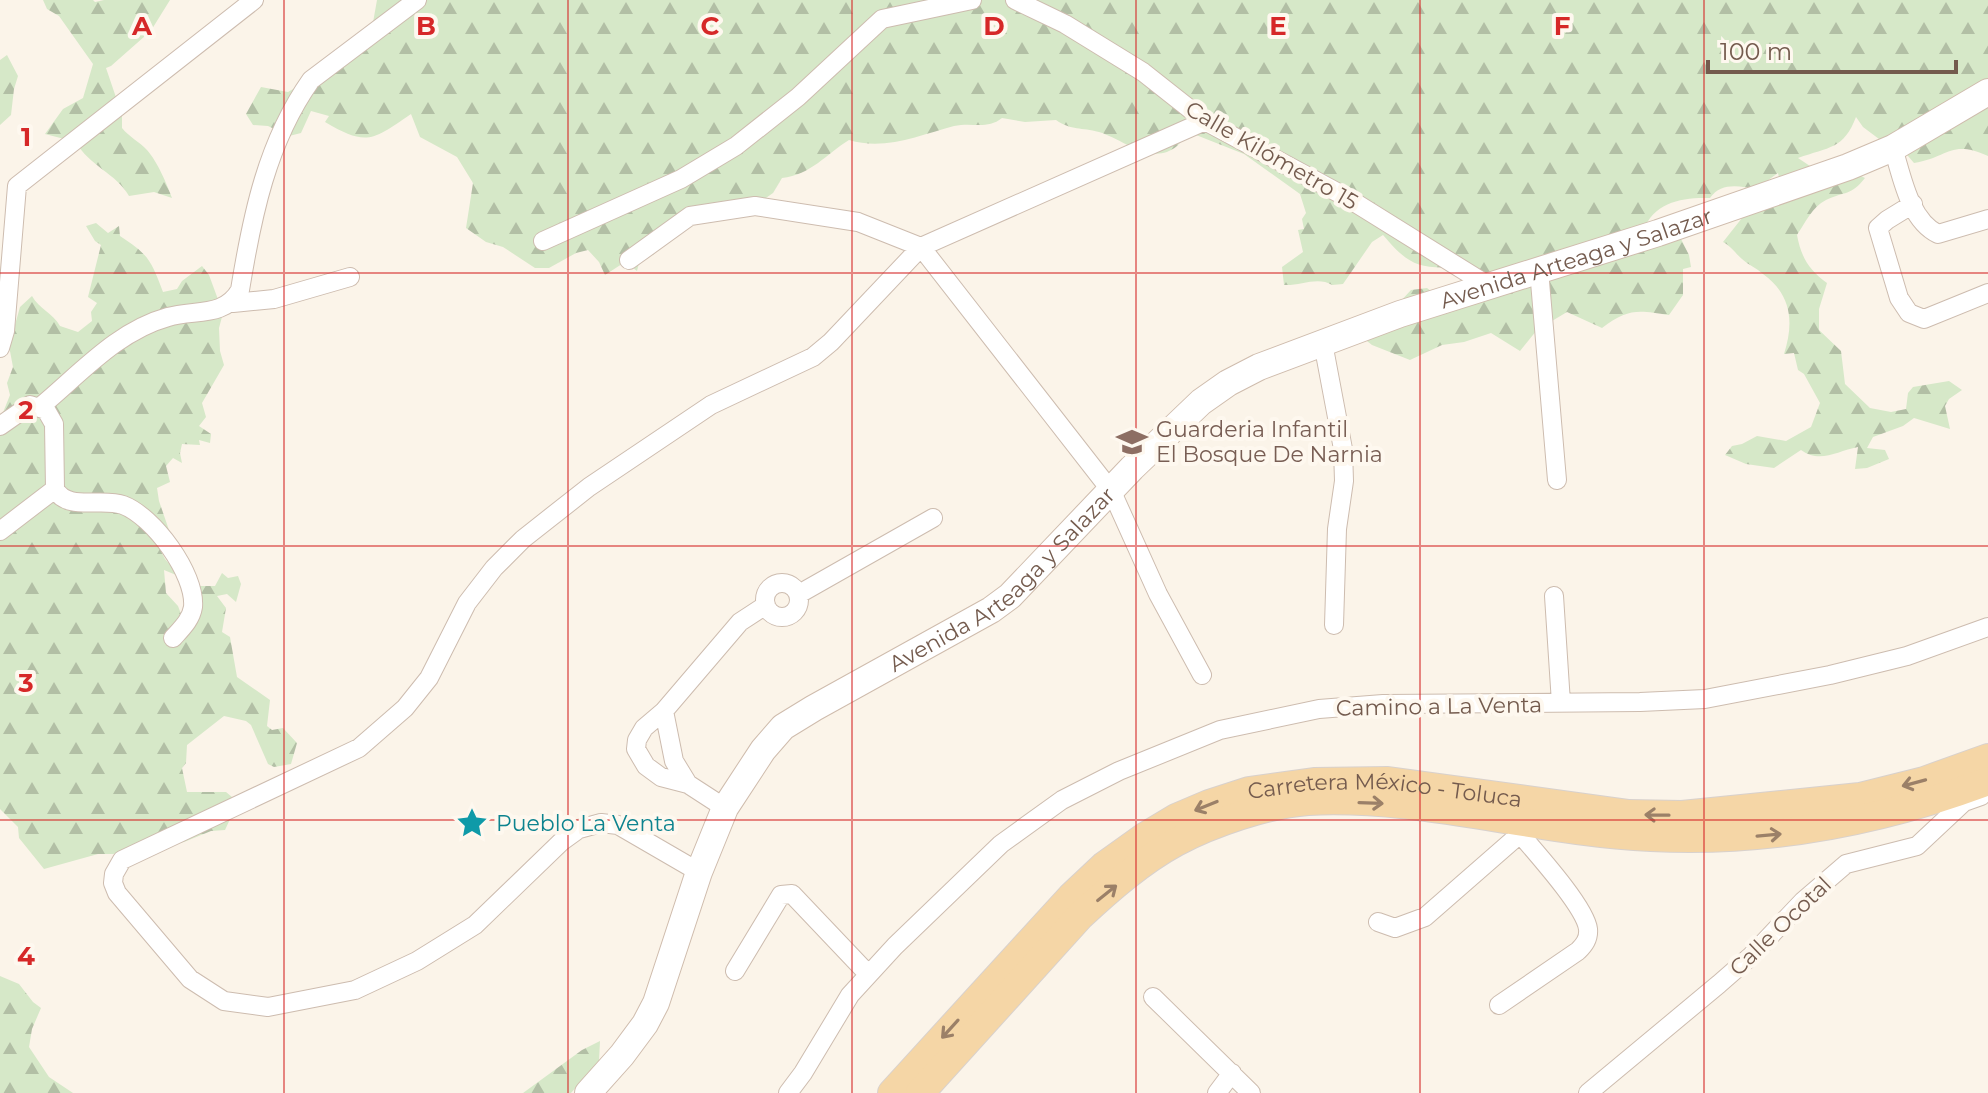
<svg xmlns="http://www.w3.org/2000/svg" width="1988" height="1093" font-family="Montserrat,sans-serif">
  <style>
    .forest { fill: url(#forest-firs) }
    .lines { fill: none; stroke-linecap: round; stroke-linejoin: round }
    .street-casing { stroke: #cdbcaf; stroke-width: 20 }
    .secondary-casing { stroke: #cfbcad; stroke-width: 28 }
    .primary-casing { stroke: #d8d1cd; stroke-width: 30 }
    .street { stroke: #fff; stroke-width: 18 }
    .secondary { stroke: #fff; stroke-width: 26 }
    .primary { stroke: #f5d6a6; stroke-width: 28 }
    .oneway { stroke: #9b8068 }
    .grid { fill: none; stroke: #d62828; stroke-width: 2; stroke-opacity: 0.55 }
    .labels { text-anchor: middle; stroke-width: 8; stroke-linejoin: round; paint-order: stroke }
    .street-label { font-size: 22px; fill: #745b4e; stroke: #fef8ef }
    .education-label { font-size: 22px; fill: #785e54; stroke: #fef8ef; text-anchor: start }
    .culture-label { font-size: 22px; fill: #0d838f; stroke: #fef8ef; text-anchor: start }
    .grid-label { font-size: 26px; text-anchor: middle; font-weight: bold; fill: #d62828; stroke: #fef8ef; stroke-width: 8; stroke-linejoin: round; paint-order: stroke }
  </style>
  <defs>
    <pattern id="forest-firs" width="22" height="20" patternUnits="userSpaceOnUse" patternTransform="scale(2)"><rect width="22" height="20" fill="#d6e8c8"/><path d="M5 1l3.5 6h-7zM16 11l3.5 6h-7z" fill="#b2bfa5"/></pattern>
  </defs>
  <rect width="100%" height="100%" fill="#fbf4e9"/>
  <path class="forest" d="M43,0H93L95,2L104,0H170L152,29L153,35L145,36L111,66L106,68L122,115V128C129,137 140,142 147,150C157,161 167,184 172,198L154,192L129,196C116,173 89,166 76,142L45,134L63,109L83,98L93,64L59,16L47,9Z
    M377,0H1988V156C1950,139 1948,158 1914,163L1902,149L1898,130L1887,145L1863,127L1856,117C1844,149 1829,147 1798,158L1822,174L1838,165L1865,178C1851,196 1845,191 1826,200C1812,207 1805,223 1797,235C1801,257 1809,270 1827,283L1819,309V330L1841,351L1845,384L1870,408L1891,412L1906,409L1908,393L1913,387L1949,381L1962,390L1949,399L1945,406L1950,429L1914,418L1903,426L1873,437L1867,448L1885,450L1889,459L1867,468L1855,469L1858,447C1837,451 1820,464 1801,450L1774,468L1746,464L1725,455L1732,446L1742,444L1757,436L1786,441L1811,427L1820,403L1804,374L1798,370L1794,353L1784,354C1794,323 1792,295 1763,274C1757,268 1748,265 1742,259C1735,253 1732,247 1723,242L1742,218L1780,182L1778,173L1756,189C1739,186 1721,182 1710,198C1682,197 1654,202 1643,231L1679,235L1689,255L1691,267L1683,269V295L1669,315C1638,310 1628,308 1602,328L1567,312L1537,330L1520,351L1491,333L1464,342L1442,345L1410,360L1372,345L1358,334L1384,319L1411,290L1427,288L1444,301L1468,285L1455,267C1417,269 1408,264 1383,235L1372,242L1343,284L1332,285C1318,276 1300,286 1284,285L1282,267L1303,252L1298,230L1304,229L1302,219L1306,213L1300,194L1244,154L1191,133C1186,137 1181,142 1177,146C1152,167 1123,139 1099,132C1081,127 1072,131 1056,120L1025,122L1002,118C987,130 973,122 954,126C920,135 885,151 849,140C826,154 811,175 782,178L773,193L763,200L678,228L653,255L642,251L637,271L625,262L605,275L599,262L588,250L576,253L549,268H535L503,247L486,242L466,228L473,183L457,157L420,137L411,114C373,140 367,147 325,122L329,116L311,111L301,133L289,136L268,126L253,125L246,114L261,87L288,92L317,75L372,28Z
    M7,55L18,76L14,89L11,115L0,125V60Z
    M96,223L108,233L119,226L120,236C149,255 151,260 163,292L177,289L182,281L202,266L209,275L223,313L219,328L220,351L224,365L202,403L206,417L199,426L211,434L210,443L199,440L200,445L182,444L180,453L182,463L173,458L166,466L170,482L157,488L159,501L170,533L159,547L165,559L181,577L164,570L166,593L178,606L184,622L194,586H215L222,573L228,578L238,576L241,584L236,602L227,594L217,596L226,608L222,632L230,637L237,677L270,700L267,726L272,730L283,728L297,743L291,764L274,767L268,764L251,725L246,721L224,716L187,745L186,763L182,768L187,792H226L238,802L225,830L211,831L184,842L113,854H98L44,869L19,838L18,827L0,809V420L10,395L7,383L13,367L9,346L20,307L32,296C39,309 53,313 60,326L78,332L92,321L91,312L97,303L88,297L101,245L95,241L86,226Z
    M0,976L19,984L33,1002L41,1008L32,1029L29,1047L49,1077L73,1093H0Z
    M600,1041L599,1061L571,1093H523L582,1050Z"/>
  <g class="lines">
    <defs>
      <path id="street" d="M1015,0L1065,24L1143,72L1205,121L1346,197L1489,286
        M1893,148C1902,176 1909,220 1938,234L1988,219
        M1913,204L1887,220L1878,228L1899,298L1909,313L1924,319L1988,293
        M543,241L681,179L736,146L798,97L882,19L972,0
        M629,260L690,216L755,206L858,222L921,247L1112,492L1158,594L1202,675
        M1539,270L1557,480
        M233,303L274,299L350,277
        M1323,343L1343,449L1344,481L1337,529L1334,625
        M0,348L5,331L17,186L254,0
        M40,407C80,374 117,331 168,317C195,309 224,318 240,290C252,216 267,142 311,80L417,0
        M0,426L30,405L46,410L54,424L55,489C67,512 102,497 123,505C153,516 196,574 193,607C191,620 181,629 173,638
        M0,531L55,489
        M765 600a17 17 0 1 1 34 0a17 17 0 1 1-34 0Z
        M799,594L933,518
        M1554,596L1561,703
        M664,711L674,761L688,784
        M725,808L688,784L661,777L646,766L636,749L637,740L644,728L664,711L740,622L766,605
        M699,872L618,825L601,823L579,829L561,842L475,925L417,961L355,990L268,1007L224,1001L190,979L117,893L113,883L114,874L122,860L359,748L405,708L429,678L467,603L494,568L523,539L589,487L711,405L813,357L831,342L921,247L1205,121
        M1378,922L1395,928L1425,917L1520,834
        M735,971L781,895L792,894L868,974
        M1153,997L1251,1093
        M1499,1005L1578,951C1584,945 1589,939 1588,929C1585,905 1527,843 1509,821
        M788,1093L803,1073L850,995L895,946L1001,844L1062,800L1119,771L1220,730L1319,709L1383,704L1640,702L1705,699L1830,675L1907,656L1988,627
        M1217,1093L1232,1073
        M1588,1093L1719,984L1751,956L1803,901L1846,864L1917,846L1964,802L1981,796"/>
      <g id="secondary">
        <path id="s1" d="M588,1093L622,1055L645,1024L656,1003L699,872L725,808L763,750L783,727L814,708L991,610L1010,596L1132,468L1201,402L1228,383L1259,367L1400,314L1658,233L1848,167L1893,148L1988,92"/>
      </g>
      <g id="primary">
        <path id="s2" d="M892,1093L1071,897L1104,866L1146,836L1176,818L1209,804L1249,791L1314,782L1388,781L1629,814L1682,815L1860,797L1924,781L1988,758"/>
        <path d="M920,1093L1080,916C1109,889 1141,861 1176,842C1212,823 1267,804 1308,801C1423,795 1536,832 1651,837C1767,843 1879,822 1988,781"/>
      </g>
    </defs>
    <use href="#street" class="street-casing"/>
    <use href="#secondary" class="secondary-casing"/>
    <use href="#primary" class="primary-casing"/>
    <use href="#street" class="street"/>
    <use href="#secondary" class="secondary"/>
    <use href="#primary" class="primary"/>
  </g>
  <defs><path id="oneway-shaft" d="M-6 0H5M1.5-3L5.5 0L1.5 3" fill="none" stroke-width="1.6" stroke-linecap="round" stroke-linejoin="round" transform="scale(2)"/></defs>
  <g class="oneway">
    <use href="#oneway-shaft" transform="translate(1914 783) rotate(165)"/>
    <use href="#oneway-shaft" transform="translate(1371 803) rotate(2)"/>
    <use href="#oneway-shaft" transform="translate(1206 806) rotate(158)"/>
    <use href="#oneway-shaft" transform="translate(1657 815) rotate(-179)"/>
    <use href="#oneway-shaft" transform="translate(1769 835) rotate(-5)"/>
    <use href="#oneway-shaft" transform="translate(1107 893) rotate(-39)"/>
    <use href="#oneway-shaft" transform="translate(950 1029) rotate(132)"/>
  </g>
  <path class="grid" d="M284,0V1093M568,0V1093M852,0V1093M1136,0V1093M1420,0V1093M1704,0V1093M0,273H1988M0,546H1988M0,820H1988"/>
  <defs>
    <symbol id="school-bare" viewBox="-9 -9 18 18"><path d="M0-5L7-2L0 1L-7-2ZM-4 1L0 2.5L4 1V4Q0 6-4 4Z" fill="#8d6e63" stroke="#fef8ef" stroke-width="2.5" paint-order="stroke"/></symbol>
    <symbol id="sight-bare" viewBox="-9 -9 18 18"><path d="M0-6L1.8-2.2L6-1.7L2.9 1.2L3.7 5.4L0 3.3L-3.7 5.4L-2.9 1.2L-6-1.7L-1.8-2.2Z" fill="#0f9aa8" stroke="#fef8ef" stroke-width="2.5" paint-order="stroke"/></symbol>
  </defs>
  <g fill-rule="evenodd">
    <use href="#school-bare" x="1110" y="420" width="44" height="44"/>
    <use href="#sight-bare" x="450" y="801" width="44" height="44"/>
  </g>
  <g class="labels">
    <g class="street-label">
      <text transform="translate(1272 155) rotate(30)" y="8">Calle Kilómetro 15</text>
      <text dy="8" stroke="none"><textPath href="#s1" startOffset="1358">Avenida Arteaga y Salazar</textPath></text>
      <text dy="8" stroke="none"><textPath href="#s1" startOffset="686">Avenida Arteaga y Salazar</textPath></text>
      <text transform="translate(1439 706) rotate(-1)" y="8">Camino a La Venta</text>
      <text dy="8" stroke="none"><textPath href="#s2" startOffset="612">Carretera México - Toluca</textPath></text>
      <text transform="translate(1780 926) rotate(-44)" y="8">Calle Ocotal</text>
    </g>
    <g class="education-label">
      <text x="1156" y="437">Guarderia Infantil<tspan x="1156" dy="25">El Bosque De Narnia</tspan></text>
    </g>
    <g class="culture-label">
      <text x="496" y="831">Pueblo La Venta</text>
    </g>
  </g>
  <g class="grid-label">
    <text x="142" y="35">A</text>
    <text x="426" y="35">B</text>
    <text x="710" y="35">C</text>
    <text x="994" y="35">D</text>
    <text x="1278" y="35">E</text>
    <text x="1562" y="35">F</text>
    <text x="26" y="146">1</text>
    <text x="26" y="419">2</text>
    <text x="26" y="692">3</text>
    <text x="26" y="965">4</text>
  </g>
  <path d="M1708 60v12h248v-12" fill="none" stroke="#745b4e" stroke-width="4"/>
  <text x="1720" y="60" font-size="24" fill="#745b4e" stroke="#fef8ef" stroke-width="6" paint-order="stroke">100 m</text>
</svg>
